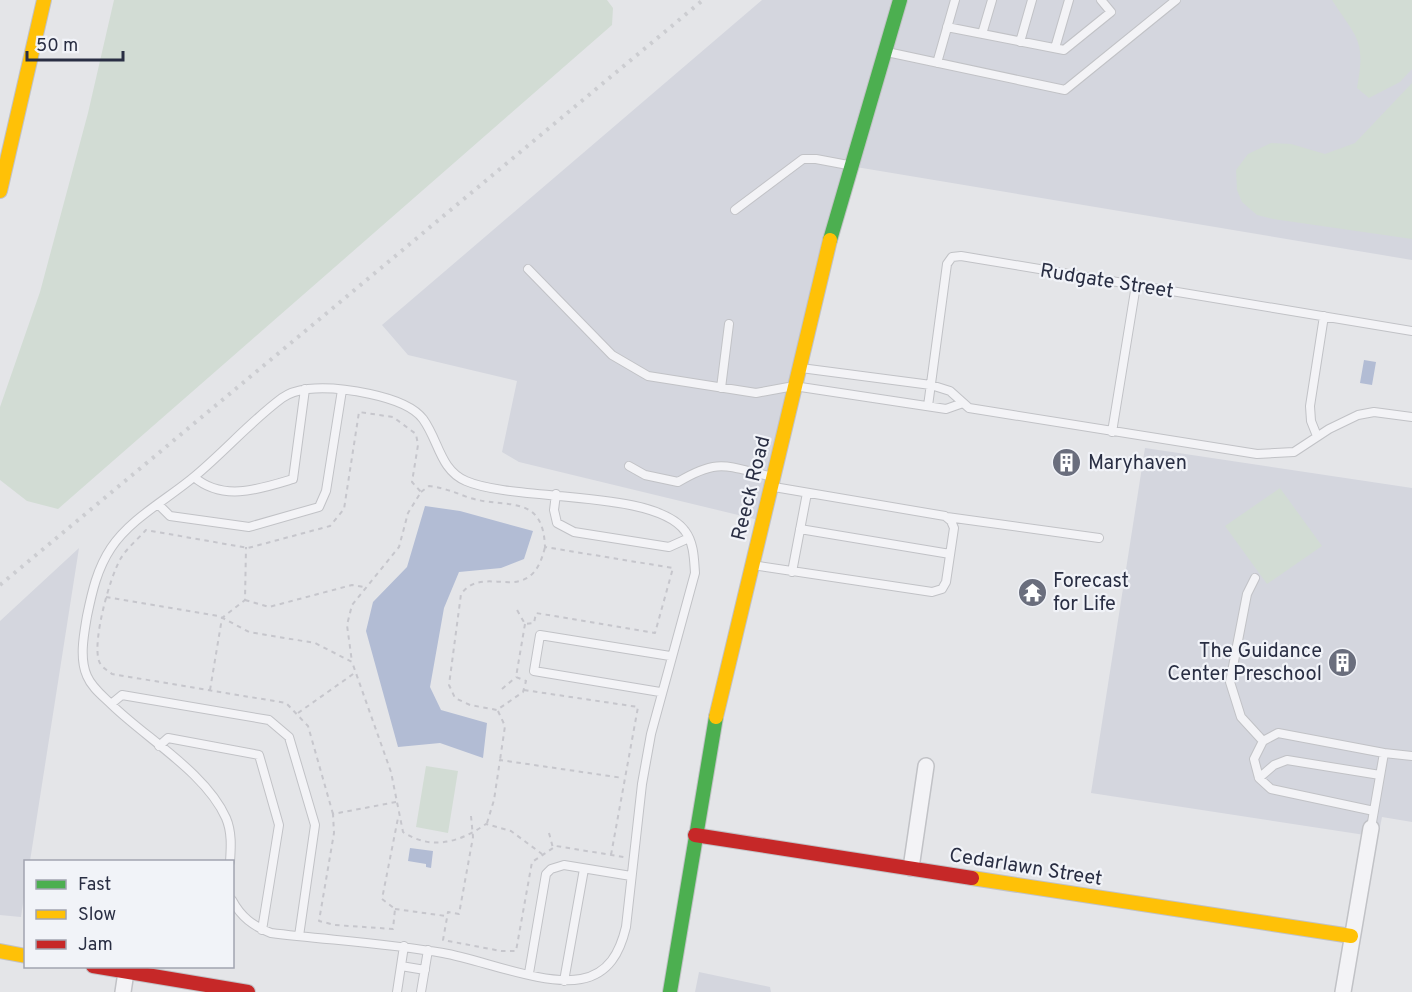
<svg xmlns="http://www.w3.org/2000/svg" width="1412" height="992" font-family="Overpass,sans-serif">
  <style>
    .built { fill: #d4d6de }
    .green { fill: #d2dcd4 }
    .water { fill: #b2bcd4 }
    .lines { fill: none; stroke-linecap: round; stroke-linejoin: round }
    .lane-casing { stroke: #c1c2c6; stroke-width: 10 }
    .street-casing { stroke: #c1c2c6; stroke-width: 18 }
    .fast-casing { stroke: #c1c2c6; stroke-width: 16 }
    .slow-casing { stroke: #c1c2c6; stroke-width: 16 }
    .jam-casing { stroke: #c1c2c6; stroke-width: 16 }
    .path { stroke: #c6c6cc; stroke-width: 2; stroke-dasharray: 4.5 4.5; stroke-linecap: butt }
    .lane { stroke: #f3f3f6; stroke-width: 8 }
    .street { stroke: #f3f3f6; stroke-width: 15 }
    .fast { stroke: #4caf50; stroke-width: 14 }
    .slow { stroke: #ffc107; stroke-width: 14 }
    .jam { stroke: #c62828; stroke-width: 14 }
    .rail { stroke: #cccdd1; stroke-width: 4; stroke-dasharray: 3 6; stroke-linecap: butt }
    .labels { text-anchor: middle; stroke-width: 4.5; stroke-linejoin: round; paint-order: stroke }
    .street-label { font-size: 20px; fill: #292e43; stroke: #f1f3f8 }
    .poi-label { font-size: 20px; fill: #292e43; stroke: #f1f3f8; text-anchor: start }
  </style>
  <rect width="100%" height="100%" fill="#e4e5e8"/>
  <path class="built" d="M762,0H1412V260L850,166L763,521L519,462L502,452L517,381L408,355L382,325Z
    M1145,448L1412,488V822L1382,817L1378,837L1091,793Z
    M79,548L30,861L26,862L25,890L21,917L0,915V621Z
    M699,972L770,987L771,992H695Z"/>
  <path class="green" d="M114,0H607L613,8L612,25L58,509L27,501L0,480V407L40,292L88,113Z
    M1332,0H1412V69L1400,82L1369,98L1357,88C1366,39 1357,39 1332,0Z
    M1412,83V239L1273,219L1257,215L1242,202L1237,190L1236,170L1248,154L1271,143L1291,144L1325,154L1355,143Z
    M1280,488L1322,546L1267,584L1225,526Z
    M426,766L458,771L448,833L416,827Z"/>
  <path class="water" d="M1364,360L1376,362L1372,385L1360,383Z
    M425,506L460,511L533,531L524,559L501,568L459,572L444,608L430,687L441,710L487,723L483,758L440,743L398,747L366,631L373,602L407,567Z
    M410,848L433,851L431,868L426,867V864L408,861Z"/>
  <g class="lines">
    <defs>
      <path id="lane" d="M947,27L1064,50L1111,12L1101,0
        M982,34L992,0
        M1020,42L1032,0
        M1055,48L1069,0
        M887,52L1065,90L1176,0
        M937,63L955,0
        M735,210L803,159H816L848,165
        M528,269L612,355L648,376L756,393L794,386L946,409L963,403
        M801,368L931,385L950,391L969,408L1257,454L1294,452L1329,429L1358,415L1374,412L1412,417
        M721,388L729,324
        M928,406L947,264L952,257L961,256L1412,331
        M1112,432L1136,285
        M1317,436L1311,421L1310,406L1324,316
        M629,466L645,475L678,482C718,458 726,466 769,476
        M194,477C223,502 260,489 293,479L305,389
        M556,494L554,510L557,523L574,532L669,547L689,538
        M158,504L170,516L249,527L319,507L326,491L342,390
        M947,517L1099,538
        M800,529L950,554
        M752,565L932,592L942,589L946,582L954,528L951,521L945,516L774,487
        M792,572L807,493
        M1255,578L1247,594L1230,682L1241,717L1263,741
        M660,692L534,671L540,635L670,656
        M111,704L122,695L269,720L289,737L315,825L299,936
        M159,746L168,738L259,755L279,825L262,930
        M1259,778L1274,765L1287,760L1380,775
        M1374,811L1271,789L1259,778L1254,759L1263,741L1278,733L1384,753
        M1371,828L1384,753L1412,756
        M230,862C231,847 232,832 226,818C206,773 147,739 112,705C103,696 92,688 87,676C79,658 84,634 87,616C92,592 97,569 111,548C131,518 168,499 195,476C225,451 251,421 282,398C289,393 300,390 308,389C337,386 405,395 423,419C439,441 440,470 466,481C514,502 655,489 685,531C694,543 694,559 695,573L651,734L642,784L626,927C620,952 609,974 581,979C543,986 483,960 443,953C386,943 328,940 271,933C253,926 241,917 232,900
        M401,966L425,970
        M529,973L546,874L551,869L564,865L631,876
        M564,981L584,869
        M397,992L404,946
        M421,992L428,950"/>
      <path id="street" d="M911,868L926,766
        M123,992L126,972
        M1343,992L1371,828"/>
      <path id="fast" d="M830,240L900,0
        M670,992L716,717"/>
      <path id="slow" d="M0,191L44,0
        M716,717L830,240
        M972,878L1351,936
        M0,951L26,956"/>
      <path id="jam" d="M695,835L972,878
        M93,966L248,992"/>
    </defs>
    <use href="#lane" class="lane-casing"/>
    <use href="#street" class="street-casing"/>
    <use href="#fast" class="fast-casing"/>
    <use href="#slow" class="slow-casing"/>
    <use href="#jam" class="jam-casing"/>
    <path class="path" d="M421,492L429,486C445,488 456,493 470,498C507,509 543,493 545,547L673,568L655,633L536,613L534,623L525,624L517,610
      M106,597L219,616L249,632L315,643L352,662L391,772L403,832C432,851 460,842 486,824L511,831L542,854
      M245,600L269,607L352,585L364,587
      M525,624L516,677L526,681L523,692L497,710L470,705L455,698L449,685L461,594C486,561 530,611 545,547
      M502,689L516,677
      M210,690L222,618L245,600L246,547
      M524,690L638,707L611,855
      M498,711L505,726L500,760
      M298,713L356,672
      M396,802L333,814L334,833L319,921L335,925L393,929L395,909L382,899L398,818
      M333,814L308,726L286,703L112,674C107,670 101,667 99,661C92,641 110,576 121,558C127,548 138,539 146,530L248,548L330,526L344,509L359,412L393,417L416,434L418,445L412,482L421,492L408,513L399,547L352,605L347,625L352,662
      M471,816L473,837L459,914L448,912L443,940L501,951H516L532,862L556,846L624,857
      M487,823L494,800L500,760L623,778
      M549,833L553,848
      M395,909L446,916"/>
    <use href="#lane" class="lane"/>
    <use href="#street" class="street"/>
    <use href="#fast" class="fast"/>
    <use href="#slow" class="slow"/>
    <use href="#jam" class="jam"/>
    <path class="rail" d="M0,585L703,0"/>
  </g>
  <defs>
    <symbol id="building-disc" viewBox="-11 -11 22 22"><circle r="9.5" fill="#6a6e7d" stroke="#f1f3f8"/><path d="M-4-6H4V6H1V3H-1V6H-4ZM-2.5-4.3h1.7v1.8h-1.7ZM.8-4.3h1.7v1.8H.8ZM-2.5-1h1.7V.8h-1.7ZM.8-1h1.7V.8H.8Z" fill="#fff"/></symbol>
    <symbol id="temple-disc" viewBox="-11 -11 22 22"><circle r="9.5" fill="#6a6e7d" stroke="#f1f3f8"/><path d="M0-6L5-2H3V0L6.5 2.5H4V6H1.5V3h-3V6H-4V2.5H-6.5L-3 0V-2H-5Z" fill="#fff"/></symbol>
  </defs>
  <g fill-rule="evenodd">
    <use href="#building-disc" x="1050" y="446" width="33" height="33"/>
    <use href="#temple-disc" x="1016" y="576" width="33" height="33"/>
    <use href="#building-disc" x="1326" y="646" width="33" height="33"/>
  </g>
  <g class="labels">
    <g class="street-label">
      <text transform="translate(1107 280) rotate(9)" y="7">Rudgate Street</text>
      <text transform="translate(750 488) rotate(-76)" y="7">Reeck Road</text>
      <text transform="translate(1026 866) rotate(9)" y="7">Cedarlawn Street</text>
    </g>
    <g class="poi-label">
      <text x="1088" y="469">Maryhaven</text>
      <text x="1053" y="587">Forecast<tspan x="1053" dy="23">for Life</tspan></text>
      <text x="1322" y="657" text-anchor="end">The Guidance<tspan x="1322" dy="23">Center Preschool</tspan></text>
    </g>
  </g>
  <rect x="24" y="860" width="210" height="108" fill="#f1f3f8" stroke="#a1a4b0" stroke-width="1.5"/>
  <rect x="36" y="880" width="30" height="9" fill="#4caf50" stroke="#a1a4b0" stroke-width="1.5"/>
  <text x="78" y="890" font-size="18" fill="#292e43">Fast</text>
  <rect x="36" y="910" width="30" height="9" fill="#ffc107" stroke="#a1a4b0" stroke-width="1.5"/>
  <text x="78" y="920" font-size="18" fill="#292e43">Slow</text>
  <rect x="36" y="940" width="30" height="9" fill="#c62828" stroke="#a1a4b0" stroke-width="1.5"/>
  <text x="78" y="950" font-size="18" fill="#292e43">Jam</text>
  <path d="M27 51v9h96v-9" fill="none" stroke="#292e43" stroke-width="3"/>
  <text x="36" y="51" font-size="18" fill="#292e43" stroke="#f1f3f8" stroke-width="4.5" paint-order="stroke">50 m</text>
</svg>
